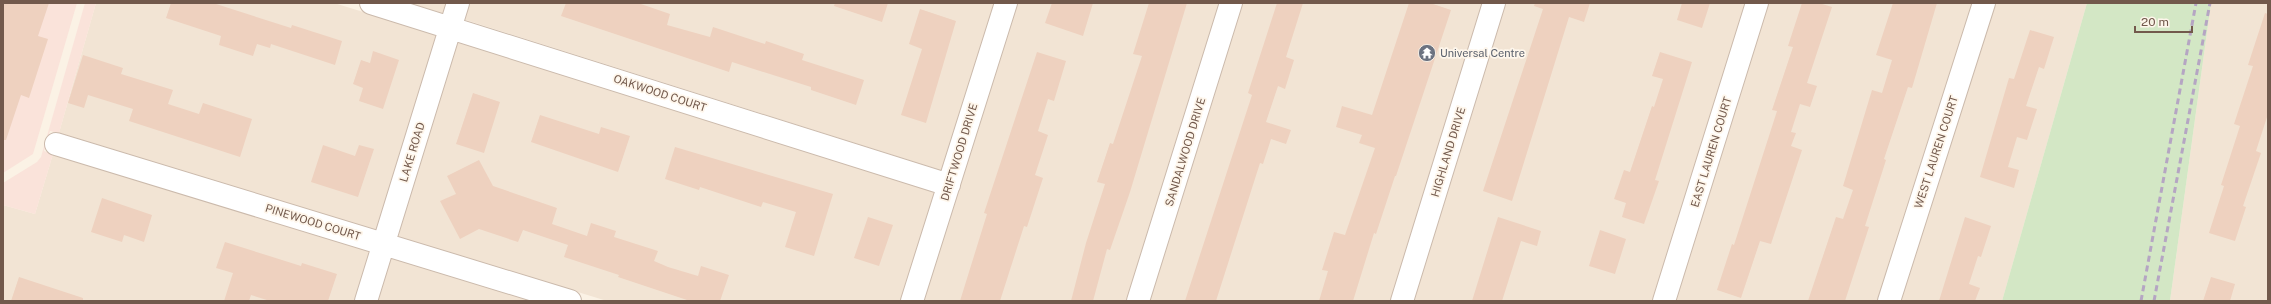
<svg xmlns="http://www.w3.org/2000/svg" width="2271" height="304" font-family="'Public Sans',sans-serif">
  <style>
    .residential { fill: #f2e4d4 }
    .commercial { fill: #fae3da }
    .green { fill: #d3e7c5 }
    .building { fill: #eed1bf }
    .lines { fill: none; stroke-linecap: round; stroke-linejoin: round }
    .minor-casing { stroke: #cbbaac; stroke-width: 24 }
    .minor { stroke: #fff; stroke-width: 22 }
    .rail { stroke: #b5a5c3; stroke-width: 3; stroke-dasharray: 6 4; stroke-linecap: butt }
    .labels { text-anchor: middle; stroke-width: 3.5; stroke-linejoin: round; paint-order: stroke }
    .worship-label { font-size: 11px; fill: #5b616d; stroke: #fef6eb; text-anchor: start }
    .street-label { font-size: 11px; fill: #72594c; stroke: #fef6eb }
  </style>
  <rect width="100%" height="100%" fill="#fbf2e5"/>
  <path class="residential" d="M96,3H334L438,35L378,231L59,133Z
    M409,3H448L445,14Z
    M468,3H995L943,171L463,19Z
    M1016,3H1221L1128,301H922Z
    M1241,3H1484L1391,301H1148Z
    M1504,3H1747L1654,301H1412Z
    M1767,3H1973L1879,301H1675Z
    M1994,3H2087L2002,301H1900Z
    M2211,3H2268V301H2170Z
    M457,40L936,192L902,301H607L396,236Z
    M53,154L371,252L356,301H3V205L35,214Z
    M390,257L532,301H376Z"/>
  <path class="commercial" d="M3,3H77L33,154L3,173Z
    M85,3H96L59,133L50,131L44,151L53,154L35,214L3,205V183L37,162L41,157Z"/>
  <path class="green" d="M2087,3H2211L2170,301H2002Z"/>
  <path class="building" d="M3,3H49L38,36L48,39L29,98L21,95L6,140H3Z
    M171,3H213L291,28L292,25L342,41L335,65L271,44L270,48L257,44L253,56L219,45L221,36L166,18Z
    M566,3H638L670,14L667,25L710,37L713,27L765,44L766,41L804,54L802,60L864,80L856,105L811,90V87L732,62L729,72L561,16Z
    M835,3H888L882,22L834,6Z
    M1052,3H1093L1083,36L1045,23Z
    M1149,3H1187L1130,192L1110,250L1107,249L1093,301H1071L1086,243L1105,184L1097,182L1110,143L1113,144L1142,56L1133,54Z
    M1277,3H1303L1286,57L1294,60L1285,89L1278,86L1266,122L1291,130L1286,144L1271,139L1263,164L1260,163L1216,301H1185L1252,95L1248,93Z
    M1409,3H1430L1451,10L1396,176H1395L1376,234L1374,233L1353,301H1319L1328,271L1322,270L1334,232L1345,235L1375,148L1359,143L1362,135L1336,127L1342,106L1372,115Z
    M1535,3H1590L1584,22L1569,17L1512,201L1483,191L1543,9L1534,6Z
    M1682,3H1710L1702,28L1677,20Z
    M1802,3H1819L1832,7L1807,83L1817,86L1810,107L1800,104L1791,132L1796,133L1791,146L1802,150L1771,244L1760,241L1741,298L1717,290L1732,244L1734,245L1777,111L1772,110L1793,47L1788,46Z
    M1893,3H1937L1912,88L1908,87L1884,159L1886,160L1865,226L1869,227L1845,301H1808L1836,217L1843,219L1853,190L1843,186L1872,90L1882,93L1892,60L1876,55Z
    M920,9L956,21L926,123L901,115L922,49L909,44Z
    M2265,13L2268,14V114L2256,151L2261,153L2243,206L2246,207L2235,241L2209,233L2224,186L2221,185L2240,126L2234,124L2253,66L2248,65Z
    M2030,30L2054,37L2044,69L2039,67L2026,106L2037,109L2027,140L2017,137L2008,167L2019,170L2014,188L1980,177L2009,78L2014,79Z
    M373,51L399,60L383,109L359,101L363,88L353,84L361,60L370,63Z
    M1037,52L1066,61L1054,101L1048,99L1038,131L1048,135L1035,175L1043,178L1027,227L1024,226L1000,301H960L987,214L984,213Z
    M1660,52L1692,62L1655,180L1659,181L1644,224L1622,217L1626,203L1614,199L1624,170L1630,172L1652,106L1654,107L1663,79L1652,76Z
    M83,55L123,68L121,74L173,90L168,104L199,114L203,103L252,119L240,157L129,121L133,109L88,95L84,108L68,103Z
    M473,93L500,102L484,153L456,144Z
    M540,115L599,134L601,127L630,136L618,172L531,142Z
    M323,145L355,156L359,145L374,149L358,197L311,182Z
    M675,147L833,194L814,256L785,247L796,212L763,202L761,207L700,187L699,190L665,179Z
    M479,160L493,186L557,208L552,224L587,236L591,223L616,231L614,237L658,251L654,261L668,267L698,276L701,266L729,275L720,301H690L618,277L619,275L564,257L568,245L523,230L518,242L479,229L460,239L440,201L456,194L447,176Z
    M102,198L152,215L144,242L124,235L122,242L91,232Z
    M868,217L893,225L879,266L854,258Z
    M1498,217L1541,231L1537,246L1521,241L1502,301H1472Z
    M1965,217L1991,226L1981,257L1978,256L1969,284L1980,288L1975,301H1939Z
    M1600,230L1626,239L1615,274L1589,266Z
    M225,242L301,266L302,263L337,274L328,301H270L251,295L249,301H224L233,273L216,268Z
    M19,277L83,298V301H11Z
    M2211,277L2235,284L2230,301H2203Z"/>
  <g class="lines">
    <defs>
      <path id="minor" d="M371,3L949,185
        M56,144L570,301
        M366,301L458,3
        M912,301L1006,3
        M1138,301L1231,3
        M1402,301L1494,3
        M1664,301L1757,3
        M1889,301L1984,3"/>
    </defs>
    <use href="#minor" class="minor-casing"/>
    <use href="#minor" class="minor"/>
    <path class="rail" d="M2141,301L2196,3
      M2154,301L2210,3"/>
  </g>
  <defs>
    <symbol id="temple-disc" viewBox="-11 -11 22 22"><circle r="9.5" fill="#6b7280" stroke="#fef6eb"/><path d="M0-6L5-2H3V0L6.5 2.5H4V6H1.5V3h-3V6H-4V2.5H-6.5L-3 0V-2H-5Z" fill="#fff"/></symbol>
  </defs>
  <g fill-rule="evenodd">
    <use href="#temple-disc" x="1417" y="43" width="20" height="20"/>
  </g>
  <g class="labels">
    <g class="worship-label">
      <text x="1440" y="57">Universal Centre</text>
    </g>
    <g class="street-label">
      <text transform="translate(660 93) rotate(18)" y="4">OAKWOOD COURT</text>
      <text transform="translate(412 152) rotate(-73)" y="4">LAKE ROAD</text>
      <text transform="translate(959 152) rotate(-73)" y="4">DRIFTWOOD DRIVE</text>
      <text transform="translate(1185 152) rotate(-73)" y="4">SANDALWOOD DRIVE</text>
      <text transform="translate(1448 152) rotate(-73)" y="4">HIGHLAND DRIVE</text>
      <text transform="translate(1711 152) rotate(-73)" y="4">EAST LAUREN COURT</text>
      <text transform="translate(1936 152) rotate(-72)" y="4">WEST LAUREN COURT</text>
      <text transform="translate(313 222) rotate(17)" y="4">PINEWOOD COURT</text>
    </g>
  </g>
  <rect width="2271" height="304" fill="none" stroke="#72594c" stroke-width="8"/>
  <path d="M2135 26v6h57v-6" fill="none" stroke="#72594c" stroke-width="2"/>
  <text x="2141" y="26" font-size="12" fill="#72594c" stroke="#fef6eb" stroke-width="3" paint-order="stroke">20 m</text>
</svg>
